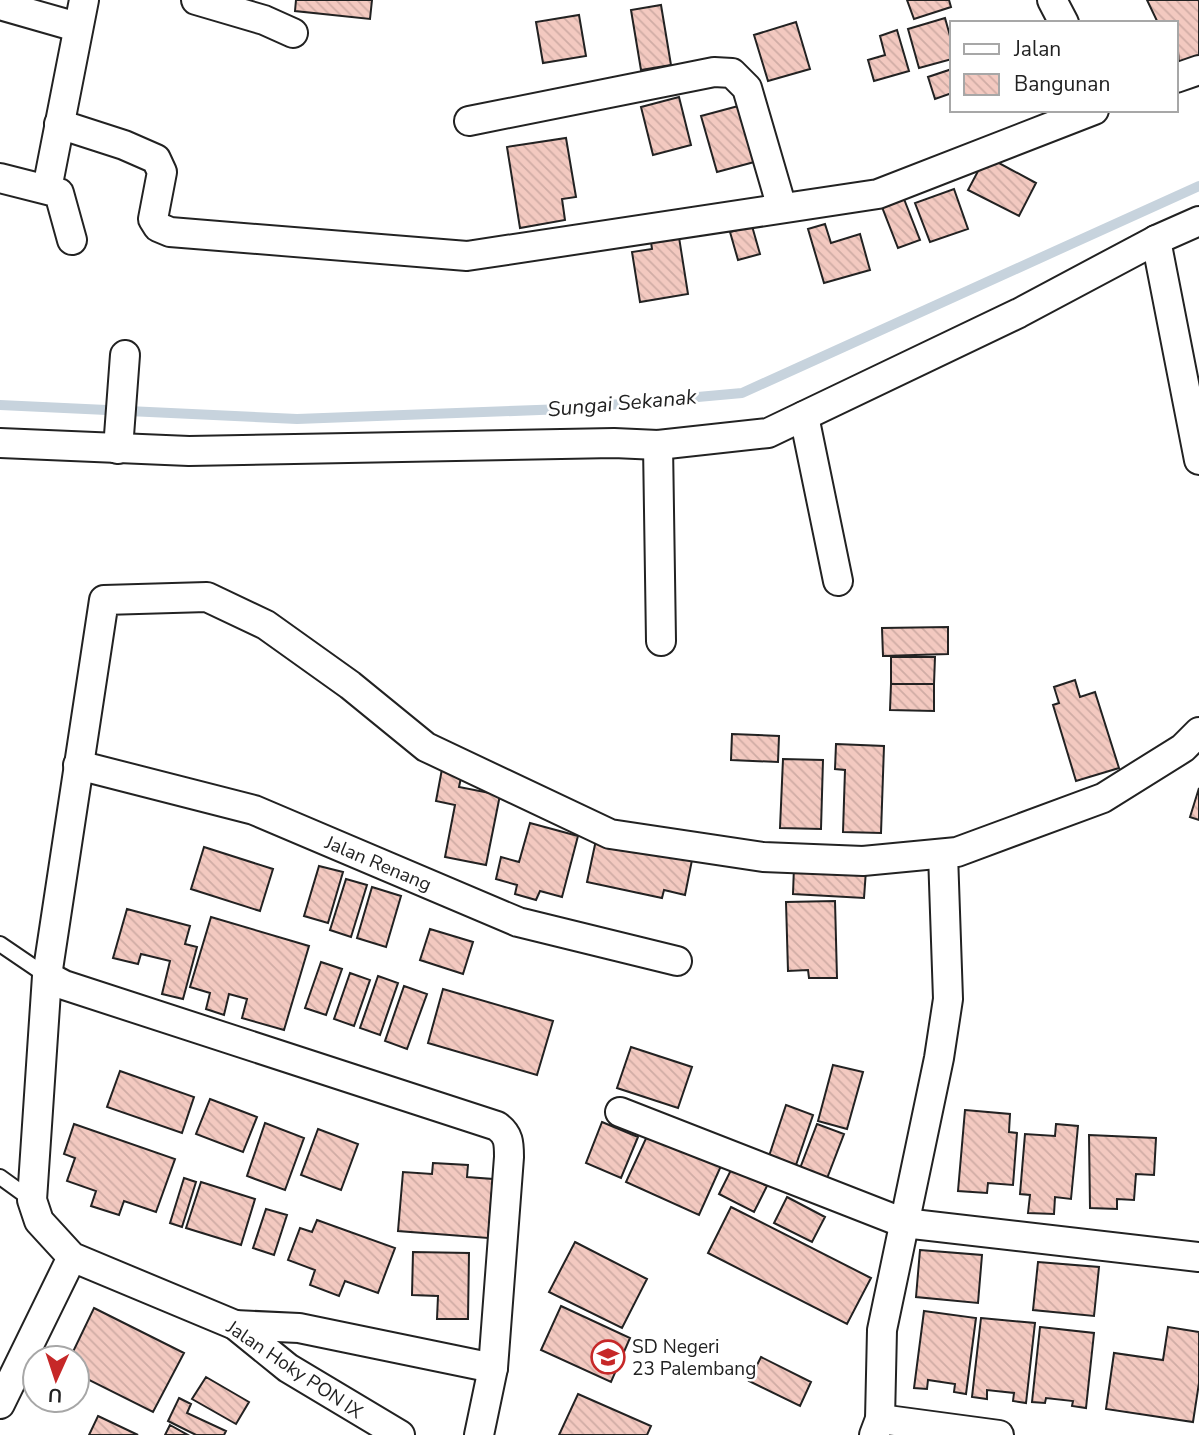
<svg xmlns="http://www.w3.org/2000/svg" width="1199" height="1435" font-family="'Nunito Sans',sans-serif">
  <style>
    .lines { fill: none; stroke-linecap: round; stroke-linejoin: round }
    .stream { stroke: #c7d3dd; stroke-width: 10 }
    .building { fill: url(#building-back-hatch); stroke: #222; stroke-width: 2 }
    .lane-casing { stroke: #222; stroke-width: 18 }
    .street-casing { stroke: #222; stroke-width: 32 }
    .lane { stroke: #fff; stroke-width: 14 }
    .street { stroke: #fff; stroke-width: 28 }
    .labels { text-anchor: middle; stroke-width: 5; stroke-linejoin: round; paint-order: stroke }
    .street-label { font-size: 19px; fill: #222; stroke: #fff }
    .poi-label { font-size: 19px; fill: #222; stroke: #fff; text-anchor: start }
    .water-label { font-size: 21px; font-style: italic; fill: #222; stroke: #fff }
  </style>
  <defs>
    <pattern id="building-back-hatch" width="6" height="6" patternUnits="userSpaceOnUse" patternTransform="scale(1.75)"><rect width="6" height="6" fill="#f3c9c0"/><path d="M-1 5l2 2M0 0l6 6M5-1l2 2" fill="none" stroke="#d0aca5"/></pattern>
  </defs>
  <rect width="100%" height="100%" fill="#fff"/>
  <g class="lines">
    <path class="stream" d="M0,405L297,419L565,409L742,393L1199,186"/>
  </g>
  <path class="building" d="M296,0H372L370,19L295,11Z
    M907,0H949L951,7L914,19Z
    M1147,0H1199V56L1179,65L1176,23H1158Z
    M661,5L671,65L641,70L631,10Z
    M579,15L586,56L543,63L536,22Z
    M945,18L952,43V59L919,68L908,29Z
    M796,22L810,69L768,81L754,35Z
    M897,30L909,71L874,81L868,60L885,55L880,36Z
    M952,69V93L935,99L928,77Z
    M679,97L691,145L653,155L641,107Z
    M742,105L758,161L717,172L701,116Z
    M566,138L576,197L562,199L565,220L520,228L507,147Z
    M986,156L1036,183L1019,216L968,190Z
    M954,189L968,229L930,242L915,203Z
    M904,199L920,240L898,248L882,207Z
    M825,224L831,243L860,234L870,270L824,283L808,229Z
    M752,226L760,254L738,260L730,232Z
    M678,231L688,294L640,302L632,252L652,249L650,235Z
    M948,627V654L883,656L882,628Z
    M891,657H935L934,684H891Z
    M1075,680L1080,697L1095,692L1119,768L1076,781L1053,705L1059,703L1054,687Z
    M891,684H934V711L890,710Z
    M732,734L779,736L778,762L731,760Z
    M836,744L884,746L881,833L843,832L845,770L835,769Z
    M783,759L823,760L821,829L780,828Z
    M442,769L462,773L459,787L500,795L486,865L445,857L455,805L436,801Z
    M1199,788V820L1190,817Z
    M530,823L578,836L562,897L540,891L536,900L515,894L517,885L496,879L501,857L519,862Z
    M596,840L692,860L685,895L664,890L662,898L587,882Z
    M204,847L273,869L260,911L191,889Z
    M319,866L343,872L328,923L304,916Z
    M794,866L866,870L864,898L793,894Z
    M346,879L367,885L351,937L330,930Z
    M372,887L401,896L386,947L357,938Z
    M835,901L837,978H809L808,970L788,971L786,902Z
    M127,909L190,926L185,944L197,947L183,999L162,994L170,961L141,954L138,964L113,958Z
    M211,917L309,946L284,1030L242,1018L247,999L229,994L224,1015L206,1009L210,993L190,987Z
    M430,929L473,942L463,974L420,960Z
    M321,962L342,969L326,1015L305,1008Z
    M350,973L370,980L354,1026L334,1019Z
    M378,976L398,983L380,1035L360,1028Z
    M404,986L427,994L407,1049L385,1041Z
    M443,989L553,1021L537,1075L428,1043Z
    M631,1047L692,1067L678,1108L617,1088Z
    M833,1065L863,1072L847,1129L818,1121Z
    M120,1071L194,1097L182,1133L107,1107Z
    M210,1099L257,1117L243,1152L196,1134Z
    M786,1105L813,1115L796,1165L769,1156Z
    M965,1110L1010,1114L1009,1132L1017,1133L1013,1185L988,1183L987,1193L958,1191Z
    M602,1122L638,1137L621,1178L586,1163Z
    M265,1123L304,1138L285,1190L247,1176Z
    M74,1124L175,1159L156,1212L124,1201L119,1215L91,1206L96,1191L67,1181L75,1158L64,1154Z
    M817,1124L844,1134L826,1181L799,1171Z
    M1056,1124L1078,1126L1071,1199L1055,1197L1054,1214L1028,1213L1030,1195L1020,1194L1025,1134L1055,1136Z
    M318,1129L358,1144L341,1190L301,1175Z
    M648,1134L721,1166L699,1215L626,1182Z
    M1089,1135L1156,1138L1154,1175L1136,1174L1134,1200L1117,1199V1209L1090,1208Z
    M433,1163L468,1165L467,1177L493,1179L488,1238L398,1231L403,1172L432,1174Z
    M732,1168L767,1186L754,1212L719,1194Z
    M184,1178L196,1182L182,1227L170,1223Z
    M201,1182L255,1199L241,1245L186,1228Z
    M787,1197L825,1217L812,1242L774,1223Z
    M731,1207L871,1278L847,1324L708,1253Z
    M266,1209L287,1215L274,1255L253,1248Z
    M317,1220L395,1248L378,1293L345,1281L339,1296L310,1285L315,1270L288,1260L300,1228L312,1232Z
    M575,1242L647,1279L622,1328L549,1292Z
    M920,1250L982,1255L978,1303L916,1297Z
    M413,1252L469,1253L468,1319H437L438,1296L412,1295Z
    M1038,1262L1099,1267L1094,1316L1033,1310Z
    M561,1306L630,1338L611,1382L541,1350Z
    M94,1308L184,1353L153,1412L77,1374V1358H70Z
    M924,1311L976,1318L966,1394L954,1392L955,1384L928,1380L927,1389L914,1388Z
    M981,1318L1035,1323L1026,1403L1013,1401L1014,1393L987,1390V1399L972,1397Z
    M1040,1327L1094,1333L1086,1408L1072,1406L1073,1401L1046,1398L1045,1403L1032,1402Z
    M1168,1327L1199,1332V1383L1193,1422L1106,1409L1114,1353L1163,1360Z
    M761,1357L811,1382L800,1406L749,1381Z
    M206,1377L249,1402L236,1424L192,1399Z
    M578,1394L651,1426L647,1435H559Z
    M179,1398L191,1404L187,1413L226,1431L224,1435H196L168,1421Z
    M98,1416L138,1435H89Z
    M170,1425L188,1435H165Z"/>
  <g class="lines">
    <defs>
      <path id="lane" d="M0,944L47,976
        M0,1177L32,1200"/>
      <g id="street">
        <path d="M196,0L264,20L293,33"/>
        <path d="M1052,0L1064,23"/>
        <path d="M0,5L77,27"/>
        <path d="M1176,78L1199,70"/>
        <path d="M469,121L714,72L732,73L747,88L782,208"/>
        <path d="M59,124L124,145L156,159L162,172L153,219L158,227L170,232L467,256L878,194L1094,110"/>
        <path d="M0,178L59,193L72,240"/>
        <path d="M47,189L84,0"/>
        <path d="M1156,240L1199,460"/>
        <path d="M804,416L838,581"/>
        <path d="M0,443L189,451L614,443L658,445L768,433L1019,313L1156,240L1199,221"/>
        <path d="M658,445L661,641"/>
        <path d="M118,449L125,355"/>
        <path id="s1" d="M78,765L254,810L518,922L677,961"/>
        <path d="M47,976L64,985L497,1126C509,1135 509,1143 509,1157L493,1368L479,1435"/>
        <path d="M620,1112L904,1223L1199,1257"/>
        <path d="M235,1325L299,1328L493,1368"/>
        <path d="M0,1404L72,1257"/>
        <path d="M880,1419L999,1435"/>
        <path d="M400,1435L288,1368L235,1325L72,1257L39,1221L32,1200L47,976L104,600L207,597L266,625L350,685L426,747L610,834L763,857L863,861L957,852L1103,798L1183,748L1199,732"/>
        <path d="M874,1435L880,1419L882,1330L939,1058L948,999L943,854"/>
      </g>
    </defs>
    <use href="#lane" class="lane-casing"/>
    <use href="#street" class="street-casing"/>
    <use href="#lane" class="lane"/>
    <use href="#street" class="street"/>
  </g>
  <defs>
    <symbol id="school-ring" viewBox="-11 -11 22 22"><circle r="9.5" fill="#fff" stroke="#c62828" stroke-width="1.5"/><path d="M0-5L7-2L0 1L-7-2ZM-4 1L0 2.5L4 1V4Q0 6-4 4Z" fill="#c62828"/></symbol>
  </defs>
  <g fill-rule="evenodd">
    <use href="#school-ring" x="589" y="1338" width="38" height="38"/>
  </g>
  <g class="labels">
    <g class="street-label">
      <text dy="7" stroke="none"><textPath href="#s1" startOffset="317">Jalan Renang</textPath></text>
      <text transform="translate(295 1369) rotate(34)" y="7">Jalan Hoky PON IX</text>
    </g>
    <g class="poi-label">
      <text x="632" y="1353">SD Negeri<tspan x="632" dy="22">23 Palembang</tspan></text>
    </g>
    <g class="water-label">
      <text transform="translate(622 403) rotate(-5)" y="7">Sungai Sekanak</text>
    </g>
  </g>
  <rect x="950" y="21" width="228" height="91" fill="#ffffff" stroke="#a7a7a7" stroke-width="2"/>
  <rect x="964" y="44" width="35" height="10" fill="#ffffff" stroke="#a7a7a7" stroke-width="2"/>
  <text x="1014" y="56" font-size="21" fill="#222222">Jalan</text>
  <rect x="964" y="74" width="35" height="21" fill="url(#building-back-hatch)" stroke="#a7a7a7" stroke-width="2"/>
  <text x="1014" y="91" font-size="21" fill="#222222">Bangunan</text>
  <g transform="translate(56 1379) rotate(183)"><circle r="33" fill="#ffffff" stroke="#a7a7a7" stroke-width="2"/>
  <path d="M0-5L12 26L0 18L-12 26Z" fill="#c62828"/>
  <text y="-10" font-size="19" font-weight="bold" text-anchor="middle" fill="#222222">U</text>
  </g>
</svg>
